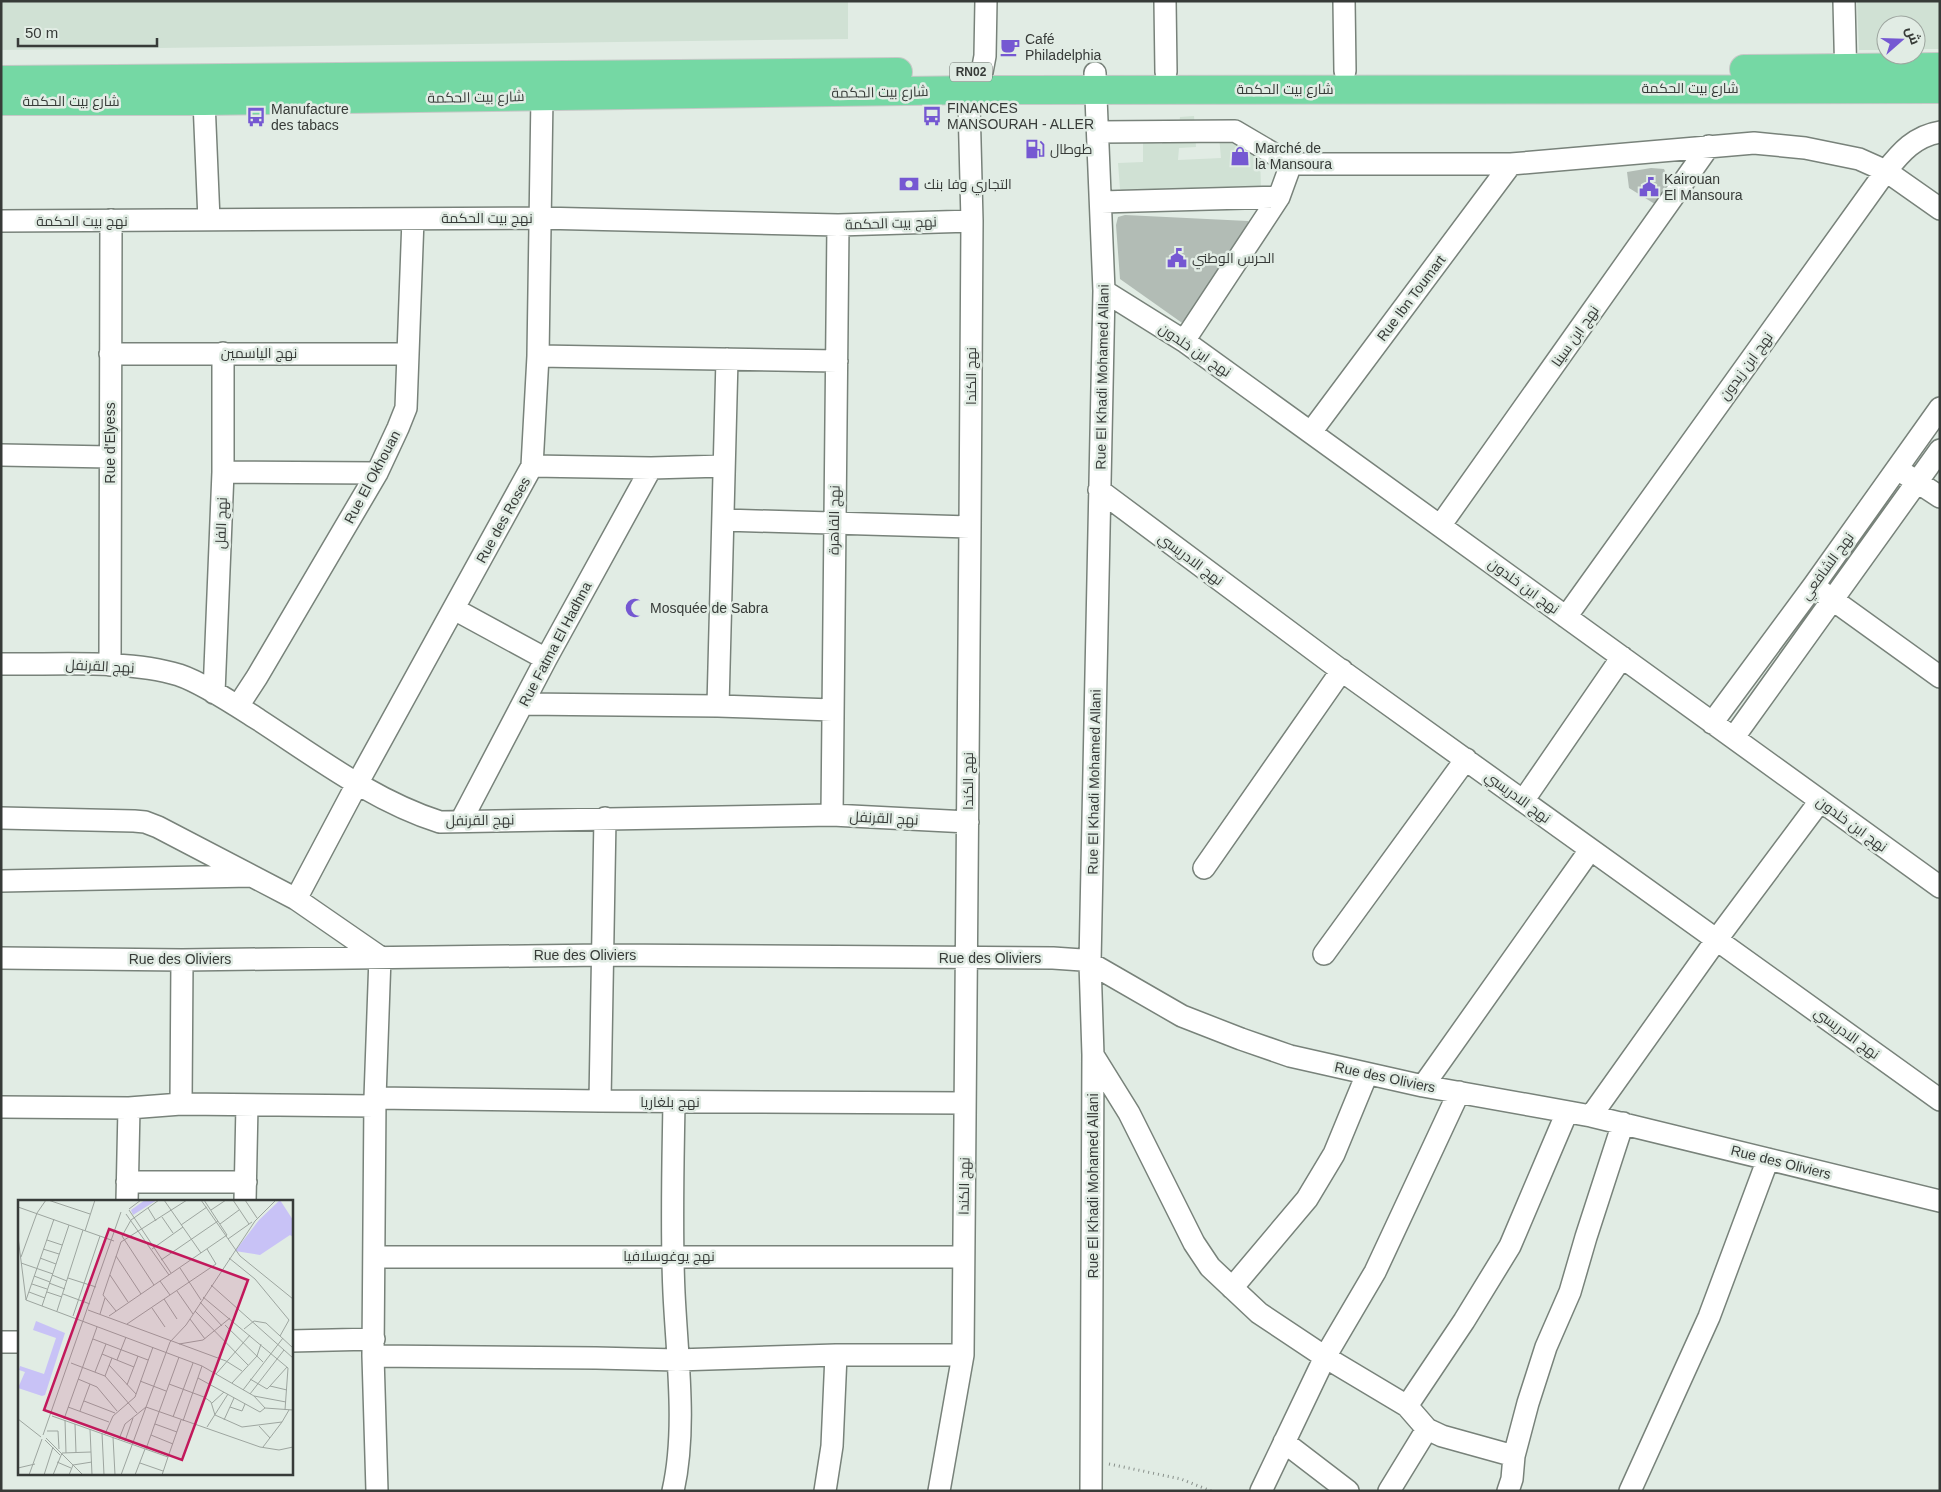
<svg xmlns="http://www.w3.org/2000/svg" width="1941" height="1492" font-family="Helvetica,Cairo,sans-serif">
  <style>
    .built { fill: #d0e1d4 }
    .building { fill: #b2bcb5 }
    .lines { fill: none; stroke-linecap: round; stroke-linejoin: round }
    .minor-casing { stroke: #78827a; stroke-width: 24 }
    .major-casing { stroke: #c7c8c7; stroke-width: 30 }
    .path { stroke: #888f8a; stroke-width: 3; stroke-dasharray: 1 4; stroke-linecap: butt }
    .minor { stroke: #fff; stroke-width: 21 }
    .major { stroke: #75d8a4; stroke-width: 28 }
    .labels { text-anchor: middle; stroke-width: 5; stroke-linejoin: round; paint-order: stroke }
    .shield { fill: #e1ece4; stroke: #6a706c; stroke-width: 1 }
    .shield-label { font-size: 12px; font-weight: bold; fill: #373b38 }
    .poi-label { font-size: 14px; fill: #373b38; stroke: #e1ece4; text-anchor: start }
    .street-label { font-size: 14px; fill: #373b38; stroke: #e1ece4 }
    .inset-road { fill: none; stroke: #9da59f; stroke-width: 1 }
    .view { fill: #c2185b; fill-opacity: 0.15; stroke: #c2185b; stroke-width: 2.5 }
    .inset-edge { fill: none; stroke: #373b38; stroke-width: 2.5 }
  </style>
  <rect width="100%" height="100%" fill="#e1ece4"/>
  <path class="built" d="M1,1H848V39L1,50Z
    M1857,1H1940V49H1916V25H1886V50H1859Z
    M1194,116L1196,147L1179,148L1178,160L1221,158L1219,136H1247L1248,154H1260L1261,189L1127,193L1120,189L1118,163L1143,162V142L1162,144L1161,126L1179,125L1180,117Z"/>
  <path class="building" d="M1651,168L1664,169L1671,185L1658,206L1629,188L1627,172Z
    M1125,215L1248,221L1252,228L1185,325L1120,279L1116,225L1118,217Z"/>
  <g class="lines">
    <defs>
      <path id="minor" d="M1165,1L1166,72
        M1344,1L1345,71
        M1844,1L1846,83
        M204,101L209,220
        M1098,132L1235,131L1291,164
        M1101,202L1279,197
        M1,221L539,218L838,225L972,221
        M1104,291L1184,341L1940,887
        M1184,341L1279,197L1291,164H1511L1754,143L1805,148L1859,159L1886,171L1940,209
        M110,354H408
        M538,356L837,361
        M1311,432L1511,164
        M1,455L110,457
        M532,466L651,468L723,466
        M223,472L377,473
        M1905,474L1940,497
        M1099,490C1180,551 1261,611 1342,671C1541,815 1741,956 1940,1100
        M724,520L970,527
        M1440,526L1709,146
        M1822,592L1940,677
        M454,609L546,659
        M1566,617L1886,171C1901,152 1915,136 1940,132
        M1,664C56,665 127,659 179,675C203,683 237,706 259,720C316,757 374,801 440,822L832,815L968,822
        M110,665L111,220
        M214,693L223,472V353
        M523,704L718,706L832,710
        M238,706L257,677L377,473L398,428L406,408L413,219
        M718,706L727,359
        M1712,723L1814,585L1940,408
        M1734,737L1940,450
        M1523,801L1622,657
        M832,815L838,225
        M1,818L134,821L145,822L158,827L296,899L380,957L375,1098L373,1356L377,1491
        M461,821L546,659L651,468
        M1204,868L1342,670
        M1,881L251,876
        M296,899L357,784L532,466L538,356L542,96
        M1324,954L1466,759
        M1,958L182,960L603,955L1053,958L1082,960L1090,963L1182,1016L1241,1039L1290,1056L1423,1086L1591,1116L1940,1201
        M1093,1055L1129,1113L1194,1243L1210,1267L1259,1313L1325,1357L1407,1406L1427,1429L1442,1436L1514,1456
        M1423,1086L1590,850
        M375,1098L600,1101L965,1103
        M600,1101L605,818
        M181,1104L182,960
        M1,1107L129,1108L181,1104L375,1106
        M1591,1116L1717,939L1820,801
        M127,1182H246
        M127,1201L129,1108
        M245,1201L247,1105
        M375,1257H963
        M1232,1288L1307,1199L1334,1154L1367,1074
        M291,1341L374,1339
        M1,1342H19
        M373,1356L596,1358L677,1360L836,1355H963
        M1407,1406L1464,1321L1510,1246L1567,1112
        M1284,1442L1348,1491
        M673,1491C687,1430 677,1356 674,1293C671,1229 673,1166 674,1102
        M825,1491L832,1446L836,1355
        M939,1491L963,1355L970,527L972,221L969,103L982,72L985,56L986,1
        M1091,1491L1093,1055L1090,963L1104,291L1095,73
        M1261,1491L1325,1357L1375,1272L1459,1092
        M1389,1491L1427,1429
        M1508,1491L1512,1479L1514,1456L1528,1403L1546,1347L1570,1292L1586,1237L1623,1123
        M1630,1491L1709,1317L1768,1159"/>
      <path id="major" d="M1744,69L1940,67
        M1,80L898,72
        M1,101H204L976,90L1940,89"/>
    </defs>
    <use href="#minor" class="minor-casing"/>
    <use href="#major" class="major-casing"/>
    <path class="path" d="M1109,1464L1181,1479L1211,1491"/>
    <use href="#minor" class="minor"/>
    <use href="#major" class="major"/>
  </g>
  <defs>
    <symbol id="cafe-bare" viewBox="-9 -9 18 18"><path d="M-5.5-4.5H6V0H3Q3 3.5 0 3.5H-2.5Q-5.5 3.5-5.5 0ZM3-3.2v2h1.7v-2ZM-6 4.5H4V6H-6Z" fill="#7558d2" stroke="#e1ece4" stroke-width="2.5" paint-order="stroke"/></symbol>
    <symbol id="bus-bare" viewBox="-9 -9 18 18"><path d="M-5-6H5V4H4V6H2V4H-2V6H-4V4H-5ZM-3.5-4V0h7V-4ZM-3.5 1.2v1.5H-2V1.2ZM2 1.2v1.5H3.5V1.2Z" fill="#7558d2" stroke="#e1ece4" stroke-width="2.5" paint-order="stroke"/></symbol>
    <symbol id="fuel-bare" viewBox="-9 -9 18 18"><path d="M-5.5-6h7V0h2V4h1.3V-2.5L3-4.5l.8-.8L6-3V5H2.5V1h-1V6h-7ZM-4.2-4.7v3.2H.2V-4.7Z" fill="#7558d2" stroke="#e1ece4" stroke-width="2.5" paint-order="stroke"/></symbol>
    <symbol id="shop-bare" viewBox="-9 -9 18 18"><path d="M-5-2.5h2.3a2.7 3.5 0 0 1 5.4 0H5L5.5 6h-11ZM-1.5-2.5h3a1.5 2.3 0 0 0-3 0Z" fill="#7558d2" stroke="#e1ece4" stroke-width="2.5" paint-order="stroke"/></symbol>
    <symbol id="bank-bare" viewBox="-9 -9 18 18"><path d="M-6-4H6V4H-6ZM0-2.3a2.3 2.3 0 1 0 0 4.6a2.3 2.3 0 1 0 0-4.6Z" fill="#7558d2" stroke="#e1ece4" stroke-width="2.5" paint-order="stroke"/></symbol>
    <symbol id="civic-bare" viewBox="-9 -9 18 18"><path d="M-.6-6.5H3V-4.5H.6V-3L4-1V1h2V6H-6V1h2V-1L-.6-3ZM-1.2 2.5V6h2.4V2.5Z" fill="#7558d2" stroke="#e1ece4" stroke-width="2.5" paint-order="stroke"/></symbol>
    <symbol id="mosque-bare" viewBox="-9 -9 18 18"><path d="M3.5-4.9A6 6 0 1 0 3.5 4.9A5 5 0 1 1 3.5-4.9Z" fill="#7558d2" stroke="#e1ece4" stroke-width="2.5" paint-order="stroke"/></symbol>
  </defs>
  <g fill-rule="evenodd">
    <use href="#cafe-bare" x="996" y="33" width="28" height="28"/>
    <use href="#bus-bare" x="918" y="102" width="28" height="28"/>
    <use href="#bus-bare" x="242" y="103" width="28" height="28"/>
    <use href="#fuel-bare" x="1021" y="135" width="28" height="28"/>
    <use href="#shop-bare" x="1226" y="142" width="28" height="28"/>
    <use href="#bank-bare" x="895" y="170" width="28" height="28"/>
    <use href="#civic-bare" x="1635" y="173" width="28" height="28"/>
    <use href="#civic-bare" x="1163" y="244" width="28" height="28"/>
    <use href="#mosque-bare" x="621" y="594" width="28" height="28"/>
  </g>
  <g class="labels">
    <rect class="shield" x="950" y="62.5" width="42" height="19" rx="4"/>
    <g class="shield-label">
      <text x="971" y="76">RN02</text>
    </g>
    <g class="poi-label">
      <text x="1025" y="44">Café<tspan x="1025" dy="16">Philadelphia</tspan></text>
      <text x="947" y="113">FINANCES<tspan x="947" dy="16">MANSOURAH - ALLER</tspan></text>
      <text x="271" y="114">Manufacture<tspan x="271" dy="16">des tabacs</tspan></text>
      <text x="1255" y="153">Marché de<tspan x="1255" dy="16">la Mansoura</tspan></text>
      <text x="1050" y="154">طوطال</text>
      <text x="1664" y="184">Kairouan<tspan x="1664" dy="16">El Mansoura</tspan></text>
      <text x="924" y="189">التجاري وفا بنك</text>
      <text x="1192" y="263">الحرس الوطني</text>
      <text x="650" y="613">Mosquée de Sabra</text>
    </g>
    <g class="street-label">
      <text x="1690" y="93">شارع بيت الحكمة</text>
      <text x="1285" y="94">شارع بيت الحكمة</text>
      <text transform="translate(880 92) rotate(-1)" y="5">شارع بيت الحكمة</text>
      <text transform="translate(476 97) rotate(-1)" y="5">شارع بيت الحكمة</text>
      <text x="71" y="106">شارع بيت الحكمة</text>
      <text x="487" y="223">نهج بيت الحكمة</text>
      <text x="82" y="226">نهج بيت الحكمة</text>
      <text transform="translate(891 223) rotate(-2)" y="5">نهج بيت الحكمة</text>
      <text transform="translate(1411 298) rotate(-53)" y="5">Rue Ibn Toumart</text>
      <text transform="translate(1575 336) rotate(-55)" y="5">نهج ابن سينا</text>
      <text transform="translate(1195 350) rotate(34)" y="5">نهج ابن خلدون</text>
      <text x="259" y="358">نهج الياسمين</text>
      <text transform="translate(1746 366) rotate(-54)" y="5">نهج ابن زيدون</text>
      <text transform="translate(971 376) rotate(-90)" y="5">نهج الكندا</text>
      <text transform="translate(1102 377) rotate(-89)" y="5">Rue El Khadi Mohamed Allani</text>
      <text transform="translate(110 443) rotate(-90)" y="5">Rue d'Elyess</text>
      <text transform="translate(372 477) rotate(-62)" y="5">Rue El Okhouan</text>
      <text transform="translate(503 520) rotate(-61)" y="5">Rue des Roses</text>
      <text transform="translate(834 520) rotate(-89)" y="5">نهج القاهرة</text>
      <text transform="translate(221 523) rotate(-88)" y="5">نهج الفل</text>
      <text transform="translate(1191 559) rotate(37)" y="5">نهج الادريسي</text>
      <text transform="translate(1827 566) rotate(-54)" y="5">نهج الشافعي</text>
      <text transform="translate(1524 586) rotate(36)" y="5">نهج ابن خلدون</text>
      <text transform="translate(555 644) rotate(-62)" y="5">Rue Fatma El Hadhna</text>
      <text transform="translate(100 666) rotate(3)" y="5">نهج القرنفل</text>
      <text transform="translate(968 781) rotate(-90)" y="5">نهج الكندا</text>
      <text transform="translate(1094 782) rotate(-89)" y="5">Rue El Khadi Mohamed Allani</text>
      <text transform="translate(1518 797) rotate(36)" y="5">نهج الادريسي</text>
      <text transform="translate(884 818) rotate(3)" y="5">نهج القرنفل</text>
      <text transform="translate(480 820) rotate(-1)" y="5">نهج القرنفل</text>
      <text transform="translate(1852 824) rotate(36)" y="5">نهج ابن خلدون</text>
      <text x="585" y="960">Rue des Oliviers</text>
      <text x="990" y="963">Rue des Oliviers</text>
      <text x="180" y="964">Rue des Oliviers</text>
      <text transform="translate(1847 1033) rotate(36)" y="5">نهج الادريسي</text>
      <text transform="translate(1385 1077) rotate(12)" y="5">Rue des Oliviers</text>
      <text x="670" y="1107">نهج بلغاريا</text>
      <text transform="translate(1781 1162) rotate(14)" y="5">Rue des Oliviers</text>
      <text transform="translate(964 1186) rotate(-89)" y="5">نهج الكندا</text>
      <text transform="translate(1093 1186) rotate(-90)" y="5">Rue El Khadi Mohamed Allani</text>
      <text x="669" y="1261">نهج يوغوسلافيا</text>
    </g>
  </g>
  <g transform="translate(18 1200)">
    <rect width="275" height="275" fill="#e1ece4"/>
    <path d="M127,0H139L115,15L113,10ZM262,0L275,20V37L272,35L242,55L217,51L241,20ZM18,121L47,133L27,195L24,196L0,188L7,172L1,170L2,166L26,174L38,138L15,130Z" fill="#c8c2f6"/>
    <path class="inset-road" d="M30,0L72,14M146,0L183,53M183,0L222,56L275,99M186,0L209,35M215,0L231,24M227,0L239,18M0,7L96,41M130,8L138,21M111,9L123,0M111,10L153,73M193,10L208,0M108,14L151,75M144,17L155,33M202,24L221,10M163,25L189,7M67,31L77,0M0,37L8,100M210,39L234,22M29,40L44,45M25,49L41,54M134,49L165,27M98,56L123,94M3,57L19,13L28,0M22,58L38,64M211,58L237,79L271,120L262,136M143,60L200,21M3,63L35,74M162,68L183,100M34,75L49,81M92,75L110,102M16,76L32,82M50,78L78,87M142,81L152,95M31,83L47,89M14,84L29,89M136,85L104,36L113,20L141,0M193,85L275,158M159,91L175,114M11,92L27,98M29,92L44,97M45,94L72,104M185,97L270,168L267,210M146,99L159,119M8,100L184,166L236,196L247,208M8,100L36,19M182,102L204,126M24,106L51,25M134,108L147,127M70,110L208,161L224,171M39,111L65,30M98,111L85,95L103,42L169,0M177,111L230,165M82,114L87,98M55,116L82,36M91,116L209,35M172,119L187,139M109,124L198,64L189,49M207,125L245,162M226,129L236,121L248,123L275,148M75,139L130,160M161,144L185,140L212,118M84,154L116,167M99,160L108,137M53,163L87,176L119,213M91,165L118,194M77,172L88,144M198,174L232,135M87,176L94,158M180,178L242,212M60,179L79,187L99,211M232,179L249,189L252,186L269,190M122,181L148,191M214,183L239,156L243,144M151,184L186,197L193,202L197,215L224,227L264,222L271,210M109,185L120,156M252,186L269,167M225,190L265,138M232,194L266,150M236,196L268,202M66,201L97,213M194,203L206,192M50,207L91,222M212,207L224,211L227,204M62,211L72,184M141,212L161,157M242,212L247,208L275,210M34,216L150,257L163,220M155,217L175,163M0,219L23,237M46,219L79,127M47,220L48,253M206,220L216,198M165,221L184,166M57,224L58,253M137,224L159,232M241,226L252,238M189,227L210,194M72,229L74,275M29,231H40L41,249M84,233L86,275M87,234L95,216L117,197L135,147M25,235L103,12M133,235L155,244M95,237L97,275M28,238L65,275M101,239L107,224L128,207L242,247L261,250L275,247M27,240L42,255M107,241L115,218M245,247L264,222M128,249L141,212M39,262L53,268M122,263L145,271M0,268L17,264M11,275L24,239M26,275L35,247M35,275L44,253L73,252M51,275L55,265L74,262M103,275L152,142L168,125L237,21L258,0M117,275L127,249M144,275L150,257"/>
    <path class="view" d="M91,29L230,80L164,260L26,210Z"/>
    <rect width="275" height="275" class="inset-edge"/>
  </g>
  <rect width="1941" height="1492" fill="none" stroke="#373b38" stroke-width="5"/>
  <g transform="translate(1901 40) rotate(70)"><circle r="24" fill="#e1ece4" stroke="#9da59f"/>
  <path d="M0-4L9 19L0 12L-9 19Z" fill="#7558d2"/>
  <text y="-8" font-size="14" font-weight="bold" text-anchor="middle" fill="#373b38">ش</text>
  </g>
  <path d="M18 38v8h139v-8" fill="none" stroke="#373b38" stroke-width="2.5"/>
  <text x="25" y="38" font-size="15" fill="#373b38" stroke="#e1ece4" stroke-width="4" paint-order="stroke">50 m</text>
</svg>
